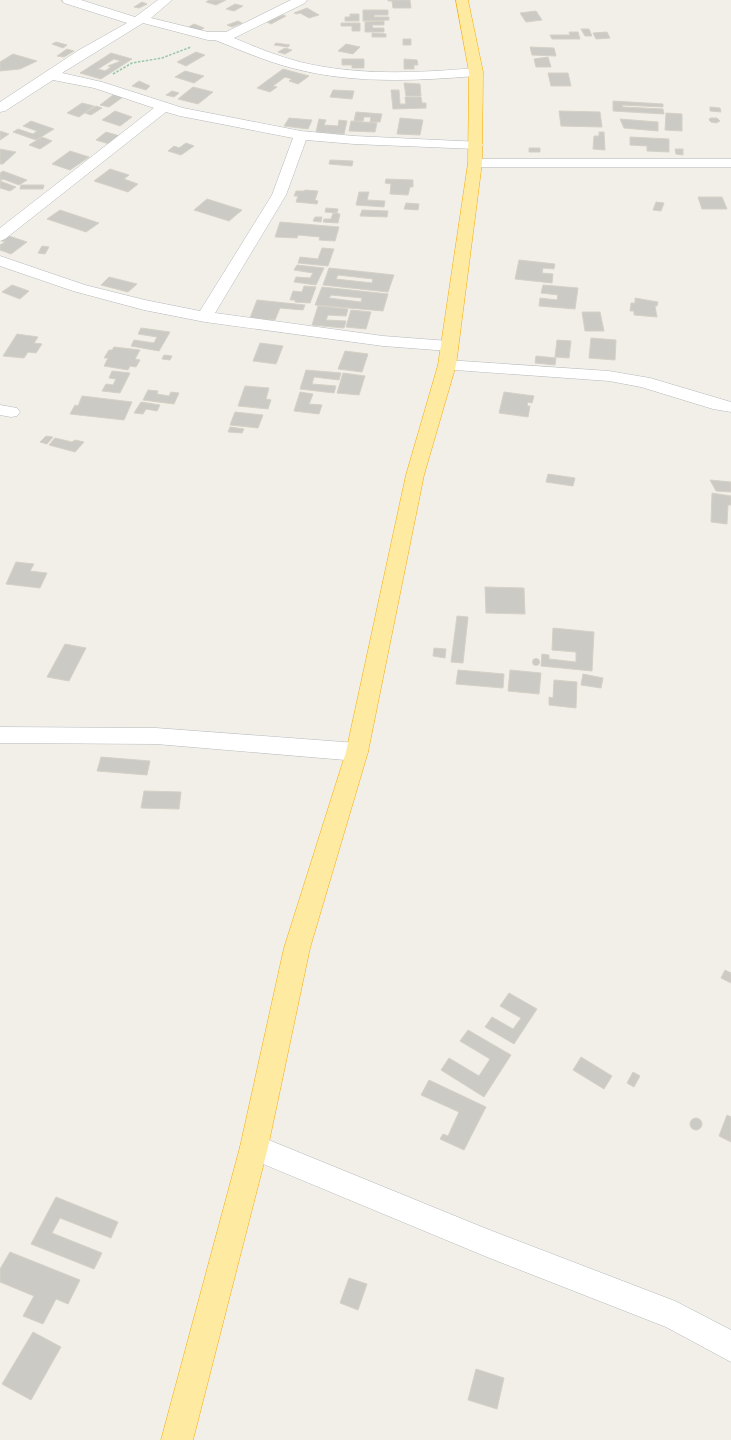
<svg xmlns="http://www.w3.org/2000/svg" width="731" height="1440" font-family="Quicksand,sans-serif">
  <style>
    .building { fill: #cccac5; stroke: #d6d1c6; fill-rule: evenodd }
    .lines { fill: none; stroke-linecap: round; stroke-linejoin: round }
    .minor-casing { stroke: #b5b8bc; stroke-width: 1 }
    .trunk-casing { stroke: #f9ab00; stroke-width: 1 }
    .path { stroke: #9cc7a9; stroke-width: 1.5; stroke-dasharray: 2.5 1.5; stroke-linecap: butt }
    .minor { fill: #fff; fill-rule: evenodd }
    .trunk { fill: #feeaa1; fill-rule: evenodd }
  </style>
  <rect width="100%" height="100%" fill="#f1efe8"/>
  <path class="building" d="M209,0H226L216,5L206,2Z
    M388,0H410L411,8H393L392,1H388Z
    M142,2L147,4L139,8L134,7Z
    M235,4L243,6L234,11L226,9Z
    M307,8L319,15L309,18L300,13L297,14L294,13Z
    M363,10H388V15H374V17H389V20L363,21Z
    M536,11L542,20L526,22L520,13Z
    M350,14H359V21H345V17H350Z
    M283,15L286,16L271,24L267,22Z
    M238,21L242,23L232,27L227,25Z
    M384,21V25H372L373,28H384V32H365V22Z
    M341,23H360V31H352V26H341Z
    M194,24L204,28L197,32L187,28Z
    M581,29H589L592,36H585Z
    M569,32H578L580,39H552L550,35H570Z
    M607,32L610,38L596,39L593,33Z
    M372,33L386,34V37H372Z
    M403,39H411V45H403Z
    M56,42L67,45L63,48L52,44Z
    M276,43L290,45L288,47L274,45Z
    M346,44L360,47L353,54L338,51Z
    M530,47L554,48L556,56L532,55Z
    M285,48L292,50L285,54L278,52Z
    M67,49L74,51L64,57L57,56Z
    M196,52L205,55L186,66L177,62Z
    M111,53L132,59L101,79L80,73ZM114,59L121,61L108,66L111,67L105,71L98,69Z
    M13,54L37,61L20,69L0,71V62Z
    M548,57L551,67H536L534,59Z
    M342,59H364V68H352V65H342Z
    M404,59L417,60L418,65H414V69H404Z
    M283,69L309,76L298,84L289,81L292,79L285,77L273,86L277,87L270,92L257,88Z
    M185,71L204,76L194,83L175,77Z
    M548,73H568L571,86H551Z
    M139,81L150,86L146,90L132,86Z
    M404,83L420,84L421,96H406Z
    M193,87L213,92L198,104L178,99Z
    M333,90L354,91L352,99L330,97Z
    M391,90H399L400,104H406L405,97H421L422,103H426V108L393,109Z
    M172,91L179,93L174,97L166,95Z
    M113,95L123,97L109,107L100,105Z
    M613,101L663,104V107L622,105L623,107L663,109L664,114L613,111Z
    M82,103L94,106L79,117L67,113Z
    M96,106L102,108L91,115L85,113Z
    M710,107L720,108L721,112L710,111Z
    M115,111L132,117L120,126L102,120Z
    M559,111L600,112L602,127L561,126Z
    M356,112L382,114L380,122H370L371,117H364L363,121H354Z
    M666,113L682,114V131L665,130Z
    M289,118L312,120L308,129L284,126Z
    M400,118L423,120L420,135L397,134Z
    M710,118H717L720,121L716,123L711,122L709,120Z
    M319,119L326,120L324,125L338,126L339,120L347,121L344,134L316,132Z
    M620,119L658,122V131L624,128Z
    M31,121L54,129L36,140L13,132L18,129L33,134L37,131L23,126Z
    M351,121L377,123L375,132L349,131Z
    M0,131L9,134L0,140Z
    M106,132L120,136L109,144L96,140Z
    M599,132H604L605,150L593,149L594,136H599Z
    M42,137L52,141L40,149L29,145Z
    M630,137L669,139V152L647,151V146L630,145Z
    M186,143L194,146L181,155L168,151L174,146L179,148Z
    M529,148H540V152H529Z
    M0,149L16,152L3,164H0Z
    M675,149H683V155L676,154Z
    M70,151L89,157L70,170L52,164Z
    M330,160L353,161L352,166L329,164Z
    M110,169L129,175L124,179L138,184L128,192L94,181Z
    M3,171L27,180L19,185L3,179L0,181V173Z
    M386,179L413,180V187H410L408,195L390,194L391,184L385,183Z
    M0,181L16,187L10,191L0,188Z
    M21,185H44L43,189H20Z
    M305,190L318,191L315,200L318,201L317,204L296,202L298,196H294L296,191H304Z
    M359,192H369L367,200L385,201L384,207L356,205Z
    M698,197H722L727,209H702Z
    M207,199L242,210L229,221L194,210Z
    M656,202L664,203L661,211L653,210Z
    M406,203L419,204L418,210L404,209Z
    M326,208L338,209L337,213L325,212Z
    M60,210L99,223L86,232L47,219Z
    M362,210L388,211L387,217L360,216Z
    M333,213L340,214L338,223L323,222L324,219H331Z
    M315,217H322L321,222L313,221Z
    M280,222L339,227L335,241L319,240L320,237L298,235L297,238L275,237Z
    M9,236L27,242L11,254L0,250V245L5,242L2,241Z
    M42,246L49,247L45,254L38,253Z
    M322,248L334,249L328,266L298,263L300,257L318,259Z
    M519,260L555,264L554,269L543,268L542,273L553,274L552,283L515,279Z
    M297,265L324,268L316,285L294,282L296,277L310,278L313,273L294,270Z
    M329,268L394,275L388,292L323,285ZM338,275L373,279L372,283L336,279Z
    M109,277L137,284L128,292L101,285Z
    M12,285L29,291L20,299L2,292Z
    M543,285L578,288L575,309L539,306L540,298L557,300L558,295L541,293Z
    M304,286L316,287L310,303L295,302V300H290L293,291L302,292Z
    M322,287L388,294L383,311L315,305ZM331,295L362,298L361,302L329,298Z
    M635,298L658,302L657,306H655L657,317L634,315V311H630L631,303H635Z
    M257,300L305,305L303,310L280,308L275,320L250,318Z
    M318,306L348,309L346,316L328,315L326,320L346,321L344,328L312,325Z
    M351,310L371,312L366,329L346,327Z
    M582,312H600L604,331H585Z
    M141,328L170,332L159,351L131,346L134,340L154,343L157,337L138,334Z
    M17,334L38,337L34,343L42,344L36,353L28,352L24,358L3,356Z
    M591,338L616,340L615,360L589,358Z
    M557,340L571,341L569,358L555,357Z
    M260,343L283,346L276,364L253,361Z
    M114,347L140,350L135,359L140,360L136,367L130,366L128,370L104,366L108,358H104L109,350H112Z
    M345,351L368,354L362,372L338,369Z
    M164,355L172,356L170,360L162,359Z
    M536,356L556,358L555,365L535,363Z
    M306,370L341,373L339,380L314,377L312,384L336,386L334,393L300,389Z
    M112,371L130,373L120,393L102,391L106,384L113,385L116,379L109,378Z
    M343,373L365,376L359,395L337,393Z
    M245,386L269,388L266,399L271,400L268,409L238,406Z
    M148,390L158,391L157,394L169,396L171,392L179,393L174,404L143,400Z
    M300,392L313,394L309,404L322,405L319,414L294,411Z
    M504,392L534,396L532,403L528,402L527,406H530L528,417L499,413Z
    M82,396L132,402L124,420L70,414L75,405L78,406Z
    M141,402L160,405L157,411L146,409L143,414L134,413Z
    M235,412L263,415L258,428L230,425Z
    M230,427L244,429L242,433L228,432Z
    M46,436L53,437L47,444L40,442Z
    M55,438L72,442L75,440L84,442L75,452L49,445Z
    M548,474L575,478L573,486L546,482Z
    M710,480L731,482V492L716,491Z
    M712,493L731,496V505H728L727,524L711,522Z
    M16,562L34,564L30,571L47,573L40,588L6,584Z
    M485,587L524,588L525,614L486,613Z
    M457,616L468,617L463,663L451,662Z
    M553,628L594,632L592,671L541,666L542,654L549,655V659L576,662V652L552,650Z
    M65,644L86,648L69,681L47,677Z
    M434,648L446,649L445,658L433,656Z
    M532.5 662a3.5 3.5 0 1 1 7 0a3.5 3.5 0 1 1-7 0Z
    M458,670L504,674L503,688L456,684Z
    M510,670L541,673L539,694L508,691Z
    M583,674L603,678L601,688L581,685Z
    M554,680L577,682L576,708L549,705V697L553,698Z
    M101,757L150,761L147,775L97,771Z
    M144,791L181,792L179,809L141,808Z
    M725,970L731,973V983L721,978Z
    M509,993L537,1009L514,1044L485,1027L492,1017L513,1029L521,1018L500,1006Z
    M468,1030L511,1055L484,1097L441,1070L449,1058L479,1076L490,1059L460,1041Z
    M581,1057L612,1076L604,1089L573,1070Z
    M633,1072L640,1076L634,1087L627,1083Z
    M429,1080L486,1107L464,1150L440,1139L443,1134L448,1136L459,1112L421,1095Z
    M727,1115L731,1117V1142L719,1136Z
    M690 1124a6 6 0 1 1 12 0a6 6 0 1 1-12 0Z
    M56,1197L118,1222L111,1238L60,1218L52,1233L102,1253L94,1269L31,1244Z
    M10,1252L80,1280L68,1304L56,1299L43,1324L23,1316L34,1296L0,1282V1269Z
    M349,1278L367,1284L358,1310L340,1303Z
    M33,1332L61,1347L31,1400L2,1384Z
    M476,1369L504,1378L497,1409L468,1400Z"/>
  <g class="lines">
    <defs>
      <path id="minor" d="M62,0H81L135,17L158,0H172L151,18L208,32H226L291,0H307L305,3L234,38C255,47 277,56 300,62C358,76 417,73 476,68L481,69L483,72L481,75L476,76C414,81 352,84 292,68C265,61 240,50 215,40H208L143,23L62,73L102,82L183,108L301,131L354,136L481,142L483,145L481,148L476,149L354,144L306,140L286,195L215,313L383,336L449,341L455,342L458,346L455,350L449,351L383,346L205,322L144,310L73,291L0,266V256L85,285L145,300L200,311L272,195L293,138L180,116L166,112L5,239L0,241V228L154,108L94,88L53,80L5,111L0,112V102L79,50L127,23L64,3Z
        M475,159H731V167H475L470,166L468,163L470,160Z
        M447,360L609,371L650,378L731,402V412L713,409L641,387L609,381L441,369L438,365L441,361Z
        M0,405L17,408L20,412L17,416L11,417L0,415Z
        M0,727L156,728L357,743L365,746L368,752L365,758L357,761L156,744L0,743Z
        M254,1134L487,1229L675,1301L731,1330V1362L666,1327L487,1257L244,1156L240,1147L244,1138Z"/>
      <path id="trunk" d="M456,0H468L483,72L482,163L456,365L424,475L368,752L310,948L268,1147L193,1440H161L240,1147L284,948L346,752L406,475L438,365L468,163L469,72Z"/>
    </defs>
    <use href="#minor" class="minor-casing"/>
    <use href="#trunk" class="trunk-casing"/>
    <path class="path" d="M113,74L132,63L162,58L191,47"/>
    <use href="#minor" class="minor"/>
    <use href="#trunk" class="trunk"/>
  </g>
</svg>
